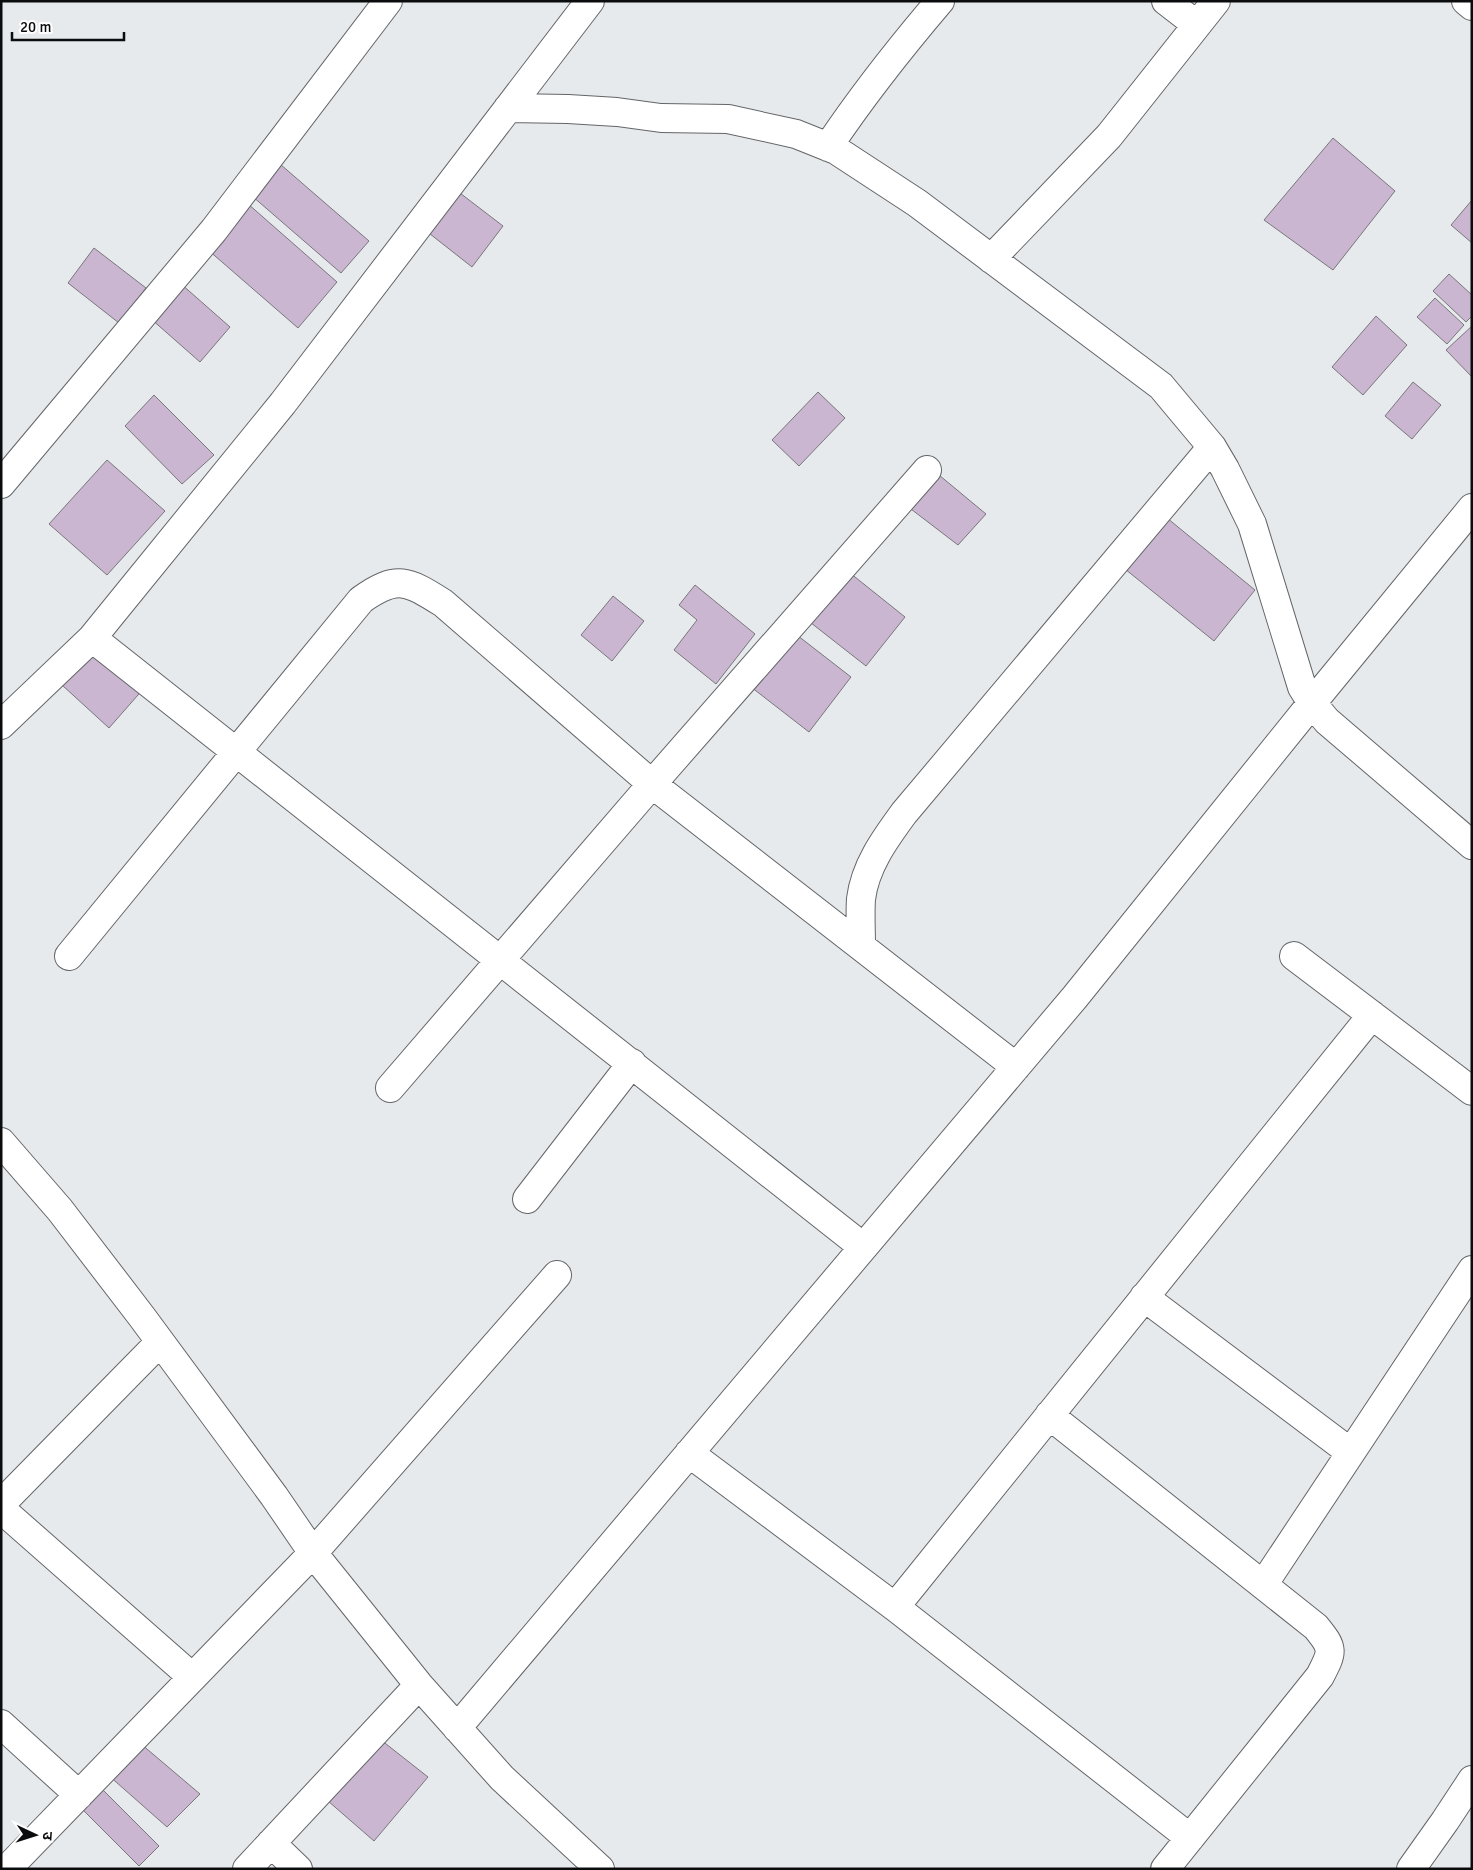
<svg xmlns="http://www.w3.org/2000/svg" width="1473" height="1870" font-family="Signika,'Noto Sans Devanagari',sans-serif">
  <style>
    .building { fill: #cab6d0; stroke: #79777a }
    .lines { fill: none; stroke-linecap: round; stroke-linejoin: round }
    .street-casing { stroke: #636668; stroke-width: 30 }
    .street { stroke: #fff; stroke-width: 28 }
  </style>
  <rect width="100%" height="100%" fill="#e7eaed"/>
  <path class="building" d="M1333,138L1395,191L1333,270L1264,220Z
    M280,164L369,241L341,273L252,196Z
    M456,190L503,226L472,267L425,230Z
    M1472,200V243L1451,225Z
    M247,203L337,282L298,328L207,249Z
    M94,248L146,288L119,323L68,283Z
    M1449,274L1472,295V316L1466,322L1433,291Z
    M180,283L230,327L200,362L150,318Z
    M1435,298L1464,325L1447,344L1417,317Z
    M1376,316L1407,345L1363,395L1332,367Z
    M1472,326V377L1446,350Z
    M1413,382L1441,405L1412,439L1385,416Z
    M818,392L845,418L799,466L772,440Z
    M154,395L214,455L182,484L125,426Z
    M107,460L165,511L107,575L49,524Z
    M939,475L986,514L958,545L907,506Z
    M1167,518L1255,590L1214,641L1125,569Z
    M845,569L905,617L866,666L806,619Z
    M695,585L755,634L716,684L674,650L697,620L679,605Z
    M613,596L644,621L612,661L581,635Z
    M793,632L851,677L809,732L751,687Z
    M98,645L145,687L109,728L62,685Z
    M134,1738L200,1794L167,1827L107,1774Z
    M381,1740L428,1777L374,1841L328,1801Z
    M100,1787L159,1846L139,1866L81,1808Z"/>
  <g class="lines">
    <defs>
      <path id="street" d="M1166,1L1197,25
        M1466,1L1472,6
        M508,108L568,109L617,112L661,118L728,119L796,134L836,150L917,203L1161,386L1212,447L1225,469L1252,524L1302,687L1312,703L1327,721L1472,845
        M828,147C862,96 900,48 940,1
        M991,259L1109,136L1216,1
        M1,484L214,230L388,1
        M92,638L863,1247
        M1,725L92,638L283,403L590,1
        M861,946C861,931 860,914 861,899C865,866 885,839 904,813L1212,447
        M69,956L361,600C397,574 408,581 443,603L652,784L1016,1067
        M1294,956L1472,1091
        M390,1088L652,784L927,470
        M1,1142L60,1210L142,1317L274,1496L313,1553L419,1685L502,1778L600,1869
        M527,1199L632,1063
        M1144,1297L1350,1452
        M1049,1415L1316,1627C1334,1649 1333,1651 1320,1676L1165,1869
        M689,1453L895,1607L1190,1838
        M1,1504L160,1342
        M1,1509L192,1677
        M1263,1585L1472,1270
        M895,1607L1372,1015
        M1,1724L79,1795
        M457,1728L1075,997L1312,703L1472,508
        M271,1843L298,1869
        M7,1869L313,1553L557,1275
        M247,1869L419,1685
        M1411,1869L1445,1821L1472,1780"/>
    </defs>
    <use href="#street" class="street-casing"/>
    <use href="#street" class="street"/>
  </g>
  <rect width="1473" height="1870" fill="none" stroke="#0b0c0d" stroke-width="5"/>
  <g transform="translate(35 1835) rotate(94)" stroke="#ffffff" stroke-width="4" paint-order="stroke">
  <path d="M0-4L9 19L0 12L-9 19Z" fill="#0b0c0d"/>
  <text y="-8" font-size="14" font-weight="bold" text-anchor="middle" fill="#0b0c0d">उ</text>
  </g>
  <path d="M12 32v8h112v-8" fill="none" stroke="#0b0c0d" stroke-width="2.5"/>
  <text x="20" y="32" font-size="15" fill="#0b0c0d" stroke="#ffffff" stroke-width="4" paint-order="stroke">20 m</text>
</svg>
